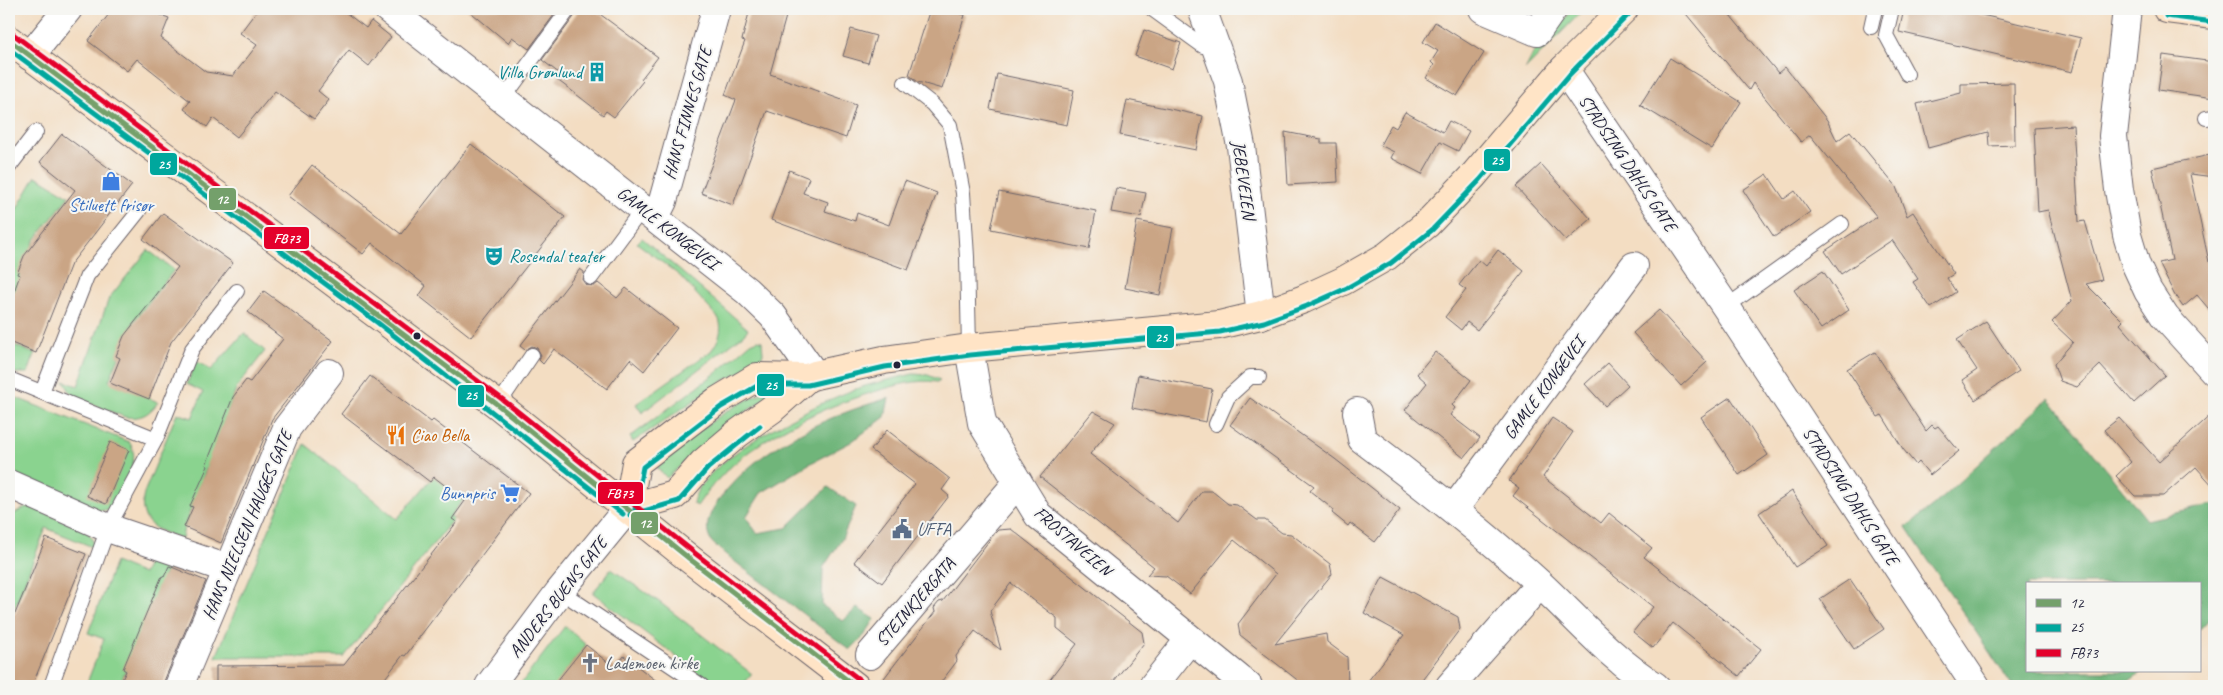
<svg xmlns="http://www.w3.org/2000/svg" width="2223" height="695" font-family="Caveat,sans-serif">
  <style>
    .green { fill: #8ad38f; stroke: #567a65 }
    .forest { fill: #6fb57a; stroke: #486c5a }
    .building { fill: #caa585 }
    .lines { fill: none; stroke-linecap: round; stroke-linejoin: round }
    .service-casing { stroke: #6b636a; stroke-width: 16 }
    .minor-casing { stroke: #6b636a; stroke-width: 30 }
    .secondary-casing { stroke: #6b636a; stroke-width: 30 }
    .service { stroke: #fff; stroke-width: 14 }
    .minor { stroke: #fff; stroke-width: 28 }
    .secondary { stroke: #ffe4c6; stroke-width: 28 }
    .bus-1-casing { stroke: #f6f6f2; stroke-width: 9 }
    .bus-2-casing { stroke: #f6f6f2; stroke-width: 9 }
    .bus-3-casing { stroke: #f6f6f2; stroke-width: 9 }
    .bus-1 { stroke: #74a06b; stroke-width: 5 }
    .bus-2 { stroke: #00a79d; stroke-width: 5 }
    .bus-3 { stroke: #e4002b; stroke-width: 5 }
    .bus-dot { fill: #22223b; stroke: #f6f6f2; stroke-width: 2 }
    .labels { text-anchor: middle; stroke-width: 4; stroke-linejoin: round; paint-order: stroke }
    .culture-label { font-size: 18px; fill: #0d838f; stroke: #f6f6f2; text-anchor: end }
    .street-label { font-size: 18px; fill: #22223b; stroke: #f6f6f2 }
    .shop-label { font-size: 18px; fill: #366cbe; stroke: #f6f6f2 }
    .food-label { font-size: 18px; fill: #c56008; stroke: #f6f6f2; text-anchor: start }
    .service-label { font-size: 18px; fill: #4e5e75; stroke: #f6f6f2; text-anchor: start }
    .worship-label { font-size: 18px; fill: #5b616d; stroke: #f6f6f2; text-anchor: start }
    .line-badge { stroke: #f6f6f2; stroke-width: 2 }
    .badge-label { font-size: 14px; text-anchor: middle; font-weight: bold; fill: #fff }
  </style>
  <rect width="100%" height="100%" fill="#f6f6f2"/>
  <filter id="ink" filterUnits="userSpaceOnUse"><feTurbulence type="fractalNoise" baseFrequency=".02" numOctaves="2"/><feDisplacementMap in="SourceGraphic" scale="10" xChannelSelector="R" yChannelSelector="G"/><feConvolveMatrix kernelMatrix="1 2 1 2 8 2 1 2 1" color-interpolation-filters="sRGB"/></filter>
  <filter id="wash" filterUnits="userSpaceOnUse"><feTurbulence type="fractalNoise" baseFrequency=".0096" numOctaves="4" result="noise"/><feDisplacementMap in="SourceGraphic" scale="20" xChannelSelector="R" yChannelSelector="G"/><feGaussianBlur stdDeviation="1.12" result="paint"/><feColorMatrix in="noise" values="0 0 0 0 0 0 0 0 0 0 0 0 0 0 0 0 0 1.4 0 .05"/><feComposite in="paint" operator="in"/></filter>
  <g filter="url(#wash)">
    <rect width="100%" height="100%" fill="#f3ddc2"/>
    <path class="green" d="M1572,9H1584L1525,70L1542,36C1556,33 1564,20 1572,9Z
      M36,176L69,196L34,241L9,306V222Z
      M642,238L748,329L744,334L642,413L636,404L711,351C719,340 723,331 719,319L680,276L637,243Z
      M148,250L174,270L134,321L109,381L158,402C149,415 140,419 125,417L73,397L64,381L78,386L109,298Z
      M244,333L265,351L237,387L184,527L182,539C157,530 137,525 144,493L177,413L192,418L203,392L187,384L196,361L211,370Z
      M758,340L762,341L763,353L759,363L723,381L633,442L630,437L716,373L751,343Z
      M9,343L35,354L28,373H9Z
      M913,374L928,375L940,380L937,382C917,379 897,385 877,391C810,411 737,445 697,506L693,503C701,459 814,405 853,390C872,383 893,379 913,374Z
      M772,389L774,392L716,433L667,478L657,468C690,436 728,405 772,389Z
      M9,395L129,442C143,459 122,488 114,506L110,509L99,511L9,475Z
      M305,444L397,519L434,476L464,499L450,516L454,518L344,657H216Z
      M26,507L34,508L85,530L91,536L95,548L46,528L9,622V517Z
      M154,551L171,560L119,686L86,685L104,639L88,633L115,562L143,574Z
      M611,569L658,601L752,674L742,686H715L593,593Z
      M565,626L586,645L554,686H519Z"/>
    <path class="forest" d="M889,398L885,417L851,442L809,464L761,493L746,517L757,533L786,528L828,487L856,506L842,539L823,568L822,605L843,621L857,608L875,619L864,636L850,650L725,554C721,550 714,545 711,541C703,528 710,512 718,501C757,447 826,416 889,398Z
      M2049,398L2147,520L2214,504V614L2199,630V584H2027V671H2143L2122,686H2012L1906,527L1933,506Z"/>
    <g id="blocks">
      <path class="building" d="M113,9H161L158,14L169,18L161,38L206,72L233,76L257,45L240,33L258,9H341L366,28L371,21L391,37L369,66L349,50L318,91L329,100L314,119L275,91L237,137L213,118L207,127L184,109L190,101L137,59L127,71L88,41Z
        M467,9H545L554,15L529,49L512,37L508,43Z
        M578,9H593L658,57L641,79L643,81L614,117L606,111L603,115L572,91L556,79L560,74L542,60L576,14Z
        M750,9H788L770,74L856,105L846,138L767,111L733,205L701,193L736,100L725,95L745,41L742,40Z
        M930,9H945L965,15L942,89L918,82L909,75Z
        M1682,9H1725L1778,73L1785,67L1827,120L1837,141L1850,131L1896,187L1907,216L1913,212L1933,243L1954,274L1947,278L1956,292L1931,308L1913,282L1918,279L1892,240L1841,274L1825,251L1877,217L1810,135L1801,142L1753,83L1749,90Z
        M1904,9H1956L2081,38L2072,72L1899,32Z
        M1435,22L1484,53L1457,96L1426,78L1434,65L1431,62L1438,51L1423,42Z
        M851,29L876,36L868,63L843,56Z
        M1144,30L1181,43L1172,69L1135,56Z
        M2163,55L2214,62V98L2158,90Z
        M1670,58L1741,102L1712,149L1640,105Z
        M997,74L1074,90L1067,125L990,109Z
        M2014,83L2015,145L1989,146L1988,132L1928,148L1917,104L1961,93V84Z
        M1127,100L1203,116L1196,150L1120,135Z
        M1405,112L1443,132L1449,121L1469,131L1458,151L1440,142L1422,174L1391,158L1394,152L1380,145L1391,125L1396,128Z
        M2073,125L2079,222L2085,221L2102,280L2086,284L2123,321L2120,324L2165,375L2134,403L2100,365L2077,387L2060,381L2054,364L2073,342L2052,322L2072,301L2048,210L2038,212L2034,128Z
        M1285,132L1321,139V143H1336L1338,182L1288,185Z
        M62,134L132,185L71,264L36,353L9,342V305L20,275L17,274L24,256L75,190L40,162Z
        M471,144L565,217L471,337L419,296L426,286L372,243L363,254L288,196L312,165L401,234Z
        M2214,154V177L2190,174L2209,262L2214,258V315L2197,295L2183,307L2174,294L2159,263L2172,260L2152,168Z
        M1541,164L1591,219L1566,241L1516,187Z
        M789,170L809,178L803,193L828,202L825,211L855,221L857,213L889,225L905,181L937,193L908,270L771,220Z
        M1767,174L1784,199L1795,191L1810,212L1774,237L1743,190Z
        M1116,188L1146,193L1141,217L1111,212Z
        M999,192L1096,211L1089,249L991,229Z
        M163,213L233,263L171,342L149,399L110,383L120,358L116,356L124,336L178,267L143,239Z
        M1137,221L1173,228L1160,295L1125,288Z
        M1498,250L1524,271L1477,330L1467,322L1461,330L1445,317L1466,290L1459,285L1479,260L1486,266Z
        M580,269L584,272L583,281L586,285L594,286L598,283L617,298L626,288L677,328L644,371L630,359L607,389L554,349L543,364L539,360L541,355L537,348L532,346L525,350L520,346Z
        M1823,271L1849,310L1821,329L1794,290Z
        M264,291L333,341L272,419L221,543L184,527L193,507L190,506L208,466L206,465L233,397L246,380L250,382L283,339L248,312Z
        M1659,310L1707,362L1681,386L1633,333Z
        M1986,321L2019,371L1975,400L1962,380L1977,370L1957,340Z
        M1435,352L1471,380L1452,405L1455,408L1450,415L1480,438L1464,458L1405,410L1427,383L1417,374Z
        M1875,352L1926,431L1932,425L1935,428L1938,426L1959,451L1930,475L1919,462L1916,465L1903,449L1882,415L1878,417L1847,369Z
        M1608,363L1628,385L1605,406L1585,384Z
        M1138,375L1212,389L1206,422L1132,408Z
        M370,376L431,422L433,420L529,493L405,656L403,655L379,686H216V666L344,665L457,522L452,519L465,501L434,477L430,482L341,414Z
        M1730,397L1768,455L1739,475L1701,417Z
        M1250,398L1335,459L1400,510L1375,542L1350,523L1348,526L1332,513L1334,510L1310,491L1314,486L1230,425Z
        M1093,411L1115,423L1090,454L1178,523L1202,491H1212L1228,504L1237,505L1257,520H1265L1282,533L1291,534L1330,564L1332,574L1275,644L1326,634L1327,642L1347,657L1348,686H1305L1240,635L1238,624L1276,574L1234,540L1190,594L1166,576L1147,575L1154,567L1040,477Z
        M2214,412V487L2196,467L2163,496H2135L2116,476L2131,462L2104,430L2119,418L2159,462Z
        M1552,418L1573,432L1543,477L1601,523L1609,513L1652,548L1644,557L1761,649L1739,676L1673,623L1653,648L1633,632L1653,607L1513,496L1519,488L1509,481Z
        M887,430L950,479L942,490L949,496L882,583L854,562L915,484L871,450Z
        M110,442L129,450L106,504L87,496Z
        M1792,491L1828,546L1795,567L1759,513Z
        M1011,529L1142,632L1144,643L1110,686H1045L1077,644L1057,628V618L1011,583L990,611L1001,650L975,631L956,656L957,661L938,686H878L935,612L934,608L939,602L943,601L995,533L998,530Z
        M46,538L86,554L32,686H9V611L15,614Z
        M169,566L206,581L162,686H119L126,671L123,669L140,628L162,576L164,577Z
        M1383,577L1458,617L1460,629L1417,686H1364L1404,635L1364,613Z
        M1850,579L1884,629L1854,649L1820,599Z
        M586,645L615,668L624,656L663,686H553Z"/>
    </g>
  </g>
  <g filter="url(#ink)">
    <use href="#blocks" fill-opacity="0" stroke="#6b636a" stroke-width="1"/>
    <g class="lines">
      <defs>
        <path id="service" d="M1152,9L1203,46L1217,47
          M1892,9L1886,35L1907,74
          M1871,27L1875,9
          M905,83L932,104L950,125L963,193L967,257L969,348
          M503,99L569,9
          M2206,118L2214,117
          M9,167L36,132
          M591,278L643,208
          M1726,307L1842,224
          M9,379L156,439
          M42,392L87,276L139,211
          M498,405L532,355
          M1216,424L1228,397L1250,377H1259
          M560,591L702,686
          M51,686L108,528L156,439L192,349L237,291"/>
        <path id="minor" d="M388,9L747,291L773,316L815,375
          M1202,9L1228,81L1241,146L1261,315
          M1483,9L1537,32L1553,9
          M2127,9L2113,136L2119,190L2127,235L2136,265L2148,291L2165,317L2214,371
          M30,56L68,9
          M1564,69L1726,307L1976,686
          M655,217L663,201L716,9
          M969,348L982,423L1038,515L1248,686
          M1357,412L1362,439C1423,485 1483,532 1539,583C1577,618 1611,659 1655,686
          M9,484L108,528L228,569
          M1454,509L1634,266
          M870,655L1018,482
          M179,686L287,428L329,373
          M489,686L560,591L628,508
          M1153,686L1190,639
          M1450,686L1540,584"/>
        <path id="secondary" d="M2167,9L2214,15
          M9,40L498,405L691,560L855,686
          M628,508L675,495L703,463L737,434L772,409L807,378L815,375L884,360L969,348L1219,325L1261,315L1304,299L1343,281L1387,256L1427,224L1474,175L1564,69L1624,9
          M628,508L636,463L717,401L757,377L807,378"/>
      </defs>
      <use href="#service" class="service-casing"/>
      <use href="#minor" class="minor-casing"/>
      <use href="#secondary" class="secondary-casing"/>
      <use href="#service" class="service"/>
      <use href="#minor" class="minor"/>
      <use href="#secondary" class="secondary"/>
      <defs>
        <path id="bus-1" d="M9,40L498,405L691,560L855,686"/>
        <path id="bus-2" d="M2166,16L2213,22
          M9,49L378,323L623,514
          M635,509L643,467L721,407L759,385H808L885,367L970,355L1220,332L1264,322L1307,306L1347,288L1391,263L1432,230L1480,180L1570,74L1629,14
          M630,515L679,501L708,468L760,426"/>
        <path id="bus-3" d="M13,34L502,399L696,554L860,680"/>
      </defs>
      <use href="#bus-1" class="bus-1-casing"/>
      <use href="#bus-2" class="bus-2-casing"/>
      <use href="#bus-3" class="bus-3-casing"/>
      <use href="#bus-1" class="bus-1"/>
      <use href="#bus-2" class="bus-2"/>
      <use href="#bus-3" class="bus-3"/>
    </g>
  </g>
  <defs>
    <symbol id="building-bare" viewBox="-9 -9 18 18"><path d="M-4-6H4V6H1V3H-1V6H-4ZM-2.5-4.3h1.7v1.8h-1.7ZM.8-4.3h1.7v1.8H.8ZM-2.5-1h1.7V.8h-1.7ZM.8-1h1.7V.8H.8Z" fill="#0f9aa8" stroke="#f6f6f2" stroke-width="2.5" paint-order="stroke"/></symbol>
    <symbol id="shop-bare" viewBox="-9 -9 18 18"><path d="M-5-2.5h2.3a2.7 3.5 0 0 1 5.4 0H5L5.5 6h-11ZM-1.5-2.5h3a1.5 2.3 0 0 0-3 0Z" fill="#3f7fe0" stroke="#f6f6f2" stroke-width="2.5" paint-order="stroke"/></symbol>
    <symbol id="theatre-bare" viewBox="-9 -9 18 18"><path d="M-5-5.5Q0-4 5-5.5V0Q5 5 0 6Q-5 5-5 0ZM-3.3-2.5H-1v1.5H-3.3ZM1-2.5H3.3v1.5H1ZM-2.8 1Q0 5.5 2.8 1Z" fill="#0f9aa8" stroke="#f6f6f2" stroke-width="2.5" paint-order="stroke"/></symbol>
    <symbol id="restaurant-bare" viewBox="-9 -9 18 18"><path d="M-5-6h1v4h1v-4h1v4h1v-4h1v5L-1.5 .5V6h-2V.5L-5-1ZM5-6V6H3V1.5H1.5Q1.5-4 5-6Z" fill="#e8710a" stroke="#f6f6f2" stroke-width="2.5" paint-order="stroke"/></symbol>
    <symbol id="supermarket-bare" viewBox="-9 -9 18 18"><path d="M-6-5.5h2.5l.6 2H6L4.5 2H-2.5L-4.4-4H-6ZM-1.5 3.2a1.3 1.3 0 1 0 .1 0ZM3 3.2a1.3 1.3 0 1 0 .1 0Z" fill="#3f7fe0" stroke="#f6f6f2" stroke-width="2.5" paint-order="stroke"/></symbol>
    <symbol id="civic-bare" viewBox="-9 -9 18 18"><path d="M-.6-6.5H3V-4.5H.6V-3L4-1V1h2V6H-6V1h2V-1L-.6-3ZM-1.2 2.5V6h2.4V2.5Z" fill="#5c6f8a" stroke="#f6f6f2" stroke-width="2.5" paint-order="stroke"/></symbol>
    <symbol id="church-bare" viewBox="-9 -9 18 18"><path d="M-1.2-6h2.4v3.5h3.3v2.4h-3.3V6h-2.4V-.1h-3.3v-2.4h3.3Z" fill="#6b7280" stroke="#f6f6f2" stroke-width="2.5" paint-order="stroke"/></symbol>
  </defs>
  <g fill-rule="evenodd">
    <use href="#building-bare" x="583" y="58" width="28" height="28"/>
    <use href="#shop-bare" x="97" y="167" width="28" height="28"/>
    <use href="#theatre-bare" x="480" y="242" width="28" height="28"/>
    <use href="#restaurant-bare" x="382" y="421" width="28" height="28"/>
    <use href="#supermarket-bare" x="496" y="479" width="28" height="28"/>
    <use href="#civic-bare" x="888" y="515" width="28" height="28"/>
    <use href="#church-bare" x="576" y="649" width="28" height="28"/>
  </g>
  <g class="bus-dot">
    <circle cx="417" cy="336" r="4.5"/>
    <circle cx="897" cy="365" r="4.5"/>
  </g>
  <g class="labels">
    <g class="culture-label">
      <text x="582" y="78">Villa Grønlund</text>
      <text x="509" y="262" text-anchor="start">Rosendal teater</text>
    </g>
    <g class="street-label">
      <text transform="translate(687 113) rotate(-74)" y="6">HANS FINNES GATE</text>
      <text transform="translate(1628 163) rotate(56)" y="6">STADSING DAHLS GATE</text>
      <text transform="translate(1244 180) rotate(82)" y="6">JEBEVEIEN</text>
      <text transform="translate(668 228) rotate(38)" y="6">GAMLE KONGEVEI</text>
      <text transform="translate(1544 388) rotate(-53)" y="6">GAMLE KONGEVEI</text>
      <text transform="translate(1851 496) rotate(57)" y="6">STADSING DAHLS GATE</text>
      <text transform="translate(247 525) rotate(-67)" y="6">HANS NIELSEN HAUGES GATE</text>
      <text transform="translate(1073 541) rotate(41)" y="6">FROSTAVEIEN</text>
      <text transform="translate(558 597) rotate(-52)" y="6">ANDERS BUENS GATE</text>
      <text transform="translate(915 602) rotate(-49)" y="6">STEINKJERGATA</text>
    </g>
    <g class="shop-label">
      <text x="111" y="211">Stiluett frisør</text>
      <text x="495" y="499" text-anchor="end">Bunnpris</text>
    </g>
    <g class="food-label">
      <text x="411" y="441">Ciao Bella</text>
    </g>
    <g class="service-label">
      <text x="917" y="535">UFFA</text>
    </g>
    <g class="worship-label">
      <text x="605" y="669">Lademoen kirke</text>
    </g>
  </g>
  <g class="line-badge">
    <rect x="1483" y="148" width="28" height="24" rx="5" fill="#00a79d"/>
    <rect x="149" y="152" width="29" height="24" rx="5" fill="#00a79d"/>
    <rect x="208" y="187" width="29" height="24" rx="5" fill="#74a06b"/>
    <rect x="263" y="226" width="47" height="24" rx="5" fill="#e4002b"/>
    <rect x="1146" y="325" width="29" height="24" rx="5" fill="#00a79d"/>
    <rect x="756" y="373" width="29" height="24" rx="5" fill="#00a79d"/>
    <rect x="457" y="384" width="28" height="24" rx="5" fill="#00a79d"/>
    <rect x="597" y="481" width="47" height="24" rx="5" fill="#e4002b"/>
    <rect x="630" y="511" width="29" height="24" rx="5" fill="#74a06b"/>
  </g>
  <g class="badge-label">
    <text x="1497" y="165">25</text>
    <text x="164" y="169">25</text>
    <text x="222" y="204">12</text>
    <text x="287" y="243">FB73</text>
    <text x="1161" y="342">25</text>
    <text x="771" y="390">25</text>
    <text x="471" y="400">25</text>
    <text x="620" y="498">FB73</text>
    <text x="645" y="528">12</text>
  </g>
  <rect width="2223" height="695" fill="none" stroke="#f6f6f2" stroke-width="30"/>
  <rect x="2026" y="582" width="175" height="90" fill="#f6f6f2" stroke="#a1a1a9"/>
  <rect x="2036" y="599" width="25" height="8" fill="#74a06b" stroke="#a1a1a9"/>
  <text x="2070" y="608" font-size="15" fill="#22223b">12</text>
  <rect x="2036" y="624" width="25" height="8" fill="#00a79d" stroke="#a1a1a9"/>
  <text x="2070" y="632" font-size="15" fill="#22223b">25</text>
  <rect x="2036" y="649" width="25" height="8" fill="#e4002b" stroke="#a1a1a9"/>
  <text x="2070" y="658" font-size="15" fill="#22223b">FB73</text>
</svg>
